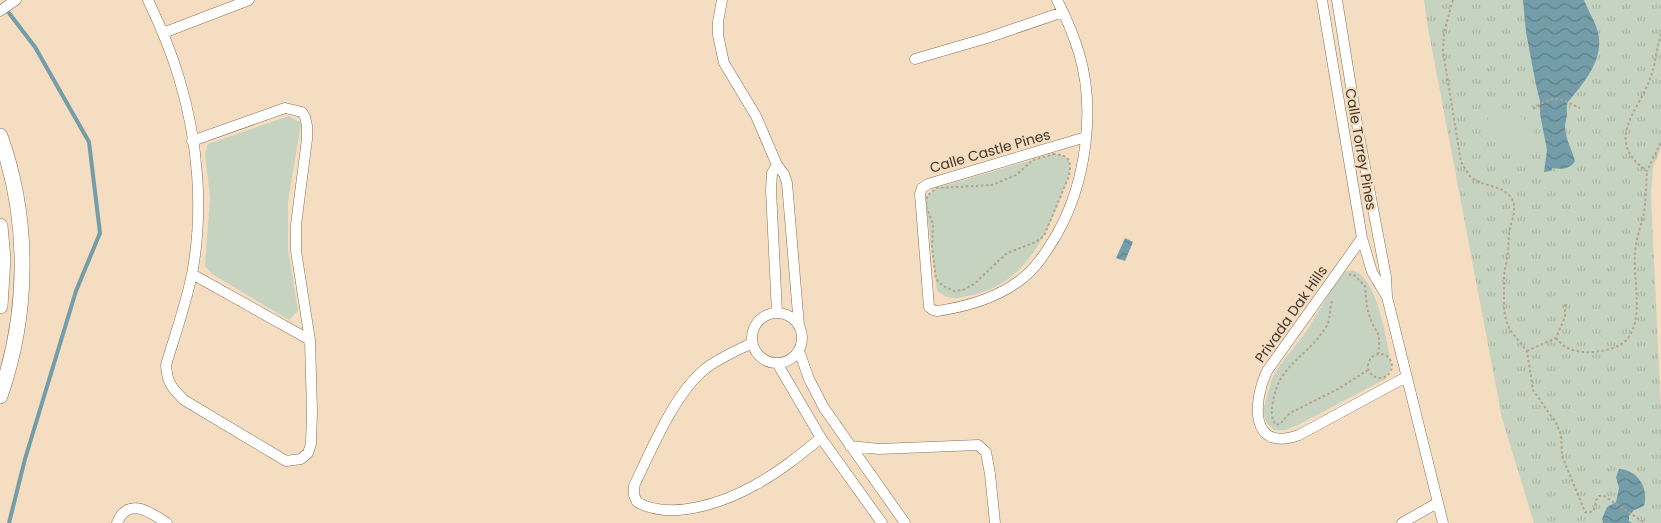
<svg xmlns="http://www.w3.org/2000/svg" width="1661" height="523" font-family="Poppins,sans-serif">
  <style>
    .grass { fill: url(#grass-tufts) }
    .park { fill: #c5d3c0 }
    .water { fill: url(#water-waves) }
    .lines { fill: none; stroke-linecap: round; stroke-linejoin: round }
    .stream { stroke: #739da9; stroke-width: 4 }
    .street-casing { stroke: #867057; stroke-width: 11 }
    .secondary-casing { stroke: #867057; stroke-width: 16 }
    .path { stroke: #b5a38c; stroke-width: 2; stroke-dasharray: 2.5 2.5; stroke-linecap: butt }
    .street { stroke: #fff; stroke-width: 10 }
    .secondary { stroke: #fff; stroke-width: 15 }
    .labels { text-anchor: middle; stroke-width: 4.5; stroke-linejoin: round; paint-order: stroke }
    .street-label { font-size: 14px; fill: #3f362a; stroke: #f5ddc1 }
  </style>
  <defs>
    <pattern id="grass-tufts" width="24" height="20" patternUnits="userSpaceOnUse" patternTransform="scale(1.25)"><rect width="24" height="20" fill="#c5d3c0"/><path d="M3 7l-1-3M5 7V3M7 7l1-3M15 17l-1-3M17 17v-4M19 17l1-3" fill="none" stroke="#aab6a5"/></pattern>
    <pattern id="water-waves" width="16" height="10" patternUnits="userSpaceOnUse" patternTransform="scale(1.25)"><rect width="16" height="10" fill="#739da9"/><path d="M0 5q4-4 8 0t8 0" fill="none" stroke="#60818a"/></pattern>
  </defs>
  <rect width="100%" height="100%" fill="#f5ddc1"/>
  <path class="grass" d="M1424,0H1661V148L1653,167L1651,197L1661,410V523H1534L1502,418L1428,28Z"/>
  <path class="park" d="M1495,108C1519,109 1547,131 1530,156H1520C1516,152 1513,148 1509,144C1506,141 1502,140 1499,138C1488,130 1483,115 1495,108Z
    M289,116L301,123L288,202V250L298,311L289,320L212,274L205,266L210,197L205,154L208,144Z
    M1053,154C1069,155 1072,160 1069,176C1050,224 1031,283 972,295C957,298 950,302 937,290L926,206L927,196L936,188Z
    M1353,270C1378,279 1386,338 1391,362C1392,369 1389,373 1385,379L1298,425L1286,430H1274L1266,422L1263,411L1272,379L1280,365L1306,332L1339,277L1345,272Z"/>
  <path class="water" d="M1523,0H1584C1589,13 1599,27 1599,40C1601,63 1582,85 1568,102C1566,107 1567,109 1567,114C1567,118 1565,122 1565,126C1565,138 1572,150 1575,161C1570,170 1562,169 1553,168L1550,171L1544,172L1547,150L1540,114V101L1536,85L1526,32Z
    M1125,238L1133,242L1125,261L1116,258Z
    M1619,469C1638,470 1649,488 1644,506L1634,510L1629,516V521L1632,523H1603L1602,519L1607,507L1616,502L1619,488L1616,477Z"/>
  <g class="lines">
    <path class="stream" d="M9,523L25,459L76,291L100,233L89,142L35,47L9,13"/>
    <defs>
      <path id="street" d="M148,0C160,25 171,51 179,78C198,140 204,210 192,274C186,304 175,335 166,365C167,383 172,388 184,400L286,461L301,459L308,453L311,444L312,412L310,340L296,251V225L307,139V126L305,117L302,112L285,108L192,141
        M722,0L718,22V35L724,63L756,116L777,165L784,174L787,183L799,326
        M1057,0C1066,17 1073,34 1079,53C1096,109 1086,183 1057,234C1046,252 1036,269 1019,281C996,298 965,307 937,311L933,310L929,307L920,194L922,188L928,184L1086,137
        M1322,0L1362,238L1372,272L1387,297
        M1337,0L1358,130L1386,277L1387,297L1443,523
        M0,11L16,0
        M163,33L249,0
        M915,59L987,38L1063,12
        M1362,238L1267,371C1253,401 1249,453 1299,435L1406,377
        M192,274L310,340
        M777,313L771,190L772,173L777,165
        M752 338a25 25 0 1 1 50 0a25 25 0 1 1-50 0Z
        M752,343C736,351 719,358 705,369C675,393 651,450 634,486V495L637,502C671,521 723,503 755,485C779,472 800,455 821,438
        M799,351L809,379L824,408L905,523
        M777,363L821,438L882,523
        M850,446L879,449L978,445L986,452L990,474L995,523
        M117,523C128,496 150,512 167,523
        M1402,523L1437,503"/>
      <path id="secondary" d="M0,136C30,219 29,313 0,396
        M0,226L3,259L0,306"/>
    </defs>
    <use href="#street" class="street-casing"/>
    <use href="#secondary" class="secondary-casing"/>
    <path class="path" d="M1453,0L1444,32L1443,51L1461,162L1469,175L1476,181L1503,190L1511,197L1514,203V213L1509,232L1508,253L1504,275V309L1506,320L1510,330L1527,351L1533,390L1556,423L1561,434L1562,456L1585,512L1589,513L1594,510L1596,500L1599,496H1604L1645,523
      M1661,34C1656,48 1656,64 1650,79C1637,113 1604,141 1647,171L1661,142
      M1533,109C1556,94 1556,97 1580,108
      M1053,154C1069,155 1072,160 1069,176L1044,236L1036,242L1007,253L974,284L963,290L954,291L943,286L936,279L932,247L933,224L926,206L927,196L936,188H940L992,185L1016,175L1033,160Z
      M1349,275L1353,274L1365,286C1366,296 1366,305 1369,315C1375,334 1382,330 1378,354
      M1332,301C1329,310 1331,319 1326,327C1308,357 1279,363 1273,402C1271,411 1271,418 1276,425L1280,424L1290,413L1338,389L1368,370
      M1556,338C1565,350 1578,353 1593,352C1604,351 1621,348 1628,338C1644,317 1633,279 1635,255C1635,241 1641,227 1644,213C1646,199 1646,185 1647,171
      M1527,351L1556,338L1565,317V304
      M1368 366a12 12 0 1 1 24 0a12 12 0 1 1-24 0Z"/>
    <use href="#street" class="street"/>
    <use href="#secondary" class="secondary"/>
  </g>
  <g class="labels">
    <g class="street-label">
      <text transform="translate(1361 149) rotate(80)" y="5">Calle Torrey Pines</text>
      <text transform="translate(990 151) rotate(-16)" y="5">Calle Castle Pines</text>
      <text transform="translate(1291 314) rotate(-55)" y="5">Privada Dak Hills</text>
    </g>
  </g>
</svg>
